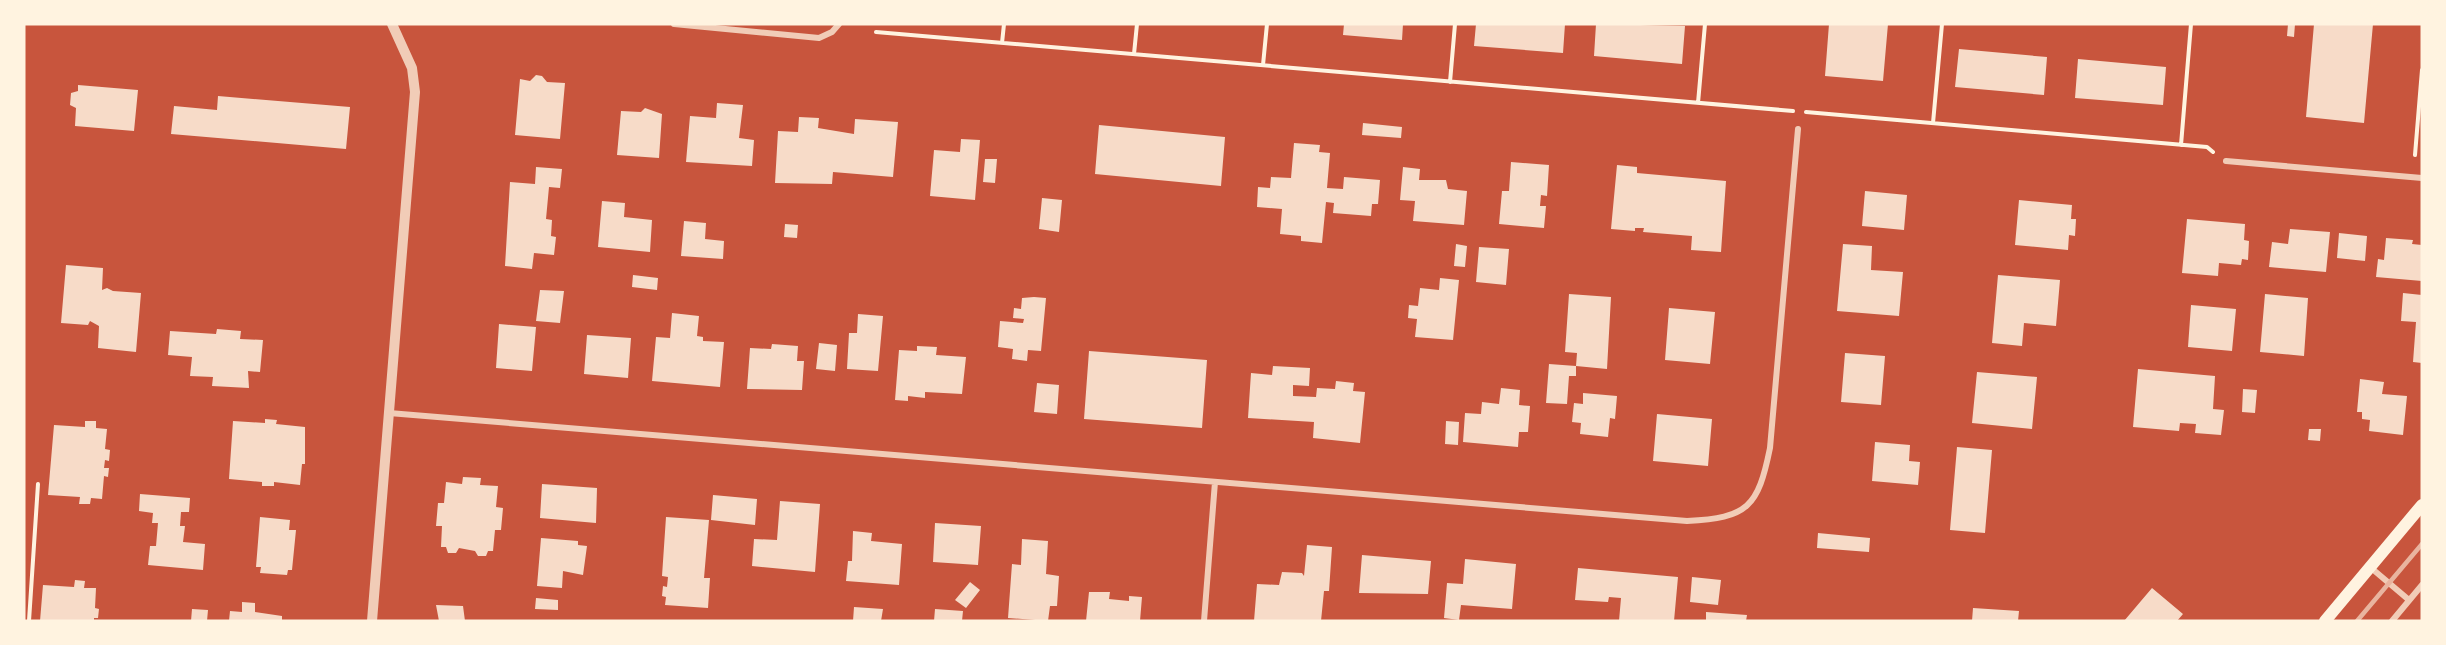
<svg xmlns="http://www.w3.org/2000/svg" width="2446" height="645" font-family="'Nunito Sans',sans-serif">
  <style>
    .building { fill: #f7dbc8 }
    .lines { fill: none; stroke-linecap: round; stroke-linejoin: round }
    .path { stroke: #fff3e0; stroke-width: 4 }
    .minor { stroke: #f1ccb7; stroke-width: 6 }
    .tertiary { stroke: #f1ccb7; stroke-width: 10 }
    .secondary { stroke: #fff3e0; stroke-width: 12 }
    .rail { stroke: #e9b49f; stroke-width: 4.5 }
  </style>
  <rect width="100%" height="100%" fill="#c8553d"/>
  <path class="building" d="M1344,24H1403L1402,40L1343,35Z
    M1476,24H1565L1563,53L1474,46Z
    M1596,24L1685,26L1682,64L1594,56Z
    M1829,24H1888L1883,81L1825,76Z
    M2288,24H2295L2294,37L2287,36Z
    M2314,24H2373L2364,123L2306,117Z
    M1959,49L2047,57L2044,95L1955,87Z
    M2078,59L2166,67L2163,105L2075,98Z
    M536,75L542,76L547,82L565,83L560,139L515,135L520,79L530,81Z
    M78,85L138,90L134,131L75,126L76,108L70,105L71,93L78,91Z
    M218,96L350,107L346,149L171,134L174,106L217,110Z
    M717,103L743,105L739,138L754,140L752,166L686,162L690,116L716,118Z
    M645,108L662,114L659,158L617,155L621,111L641,112Z
    M799,117L819,118L818,128L854,134L855,119L898,122L893,177L833,172L832,184L775,183L778,131L798,132Z
    M1363,123L1402,127L1401,138L1362,135Z
    M1099,125L1225,137L1221,186L1095,174Z
    M961,139L980,140L975,200L930,196L934,150L960,152Z
    M1294,143L1320,145L1319,152L1330,153L1327,188L1343,189L1344,177L1380,180L1378,204H1372L1371,216L1333,213L1334,203L1326,202L1322,243L1301,241V236L1280,234L1282,209L1257,207L1258,187L1270,188L1271,177L1291,178Z
    M985,159H997L995,183L983,182Z
    M1511,162L1549,165L1547,196L1541,195L1540,206H1546L1544,228L1499,224L1502,191H1509Z
    M1617,165L1637,167V173L1726,181L1721,252L1691,250L1692,236L1643,232L1644,228H1635V231L1611,229Z
    M536,167L562,169L560,188L549,187L546,219L552,220L551,236L556,237L554,255L534,253L532,269L505,266L510,182L535,184Z
    M1403,167L1420,169L1419,180H1446L1448,189L1467,191L1464,225L1413,221L1415,201L1400,200Z
    M1865,191L1907,195L1904,230L1862,226Z
    M1042,198L1062,200L1059,232L1039,229Z
    M2019,200L2072,205L2071,219H2076L2075,236L2069,235L2068,250L2015,245Z
    M602,201L625,203L624,217L652,220L650,252L598,247Z
    M2187,219L2245,224L2244,240L2249,241L2248,260L2242,259L2241,265L2219,263L2218,276L2182,273Z
    M684,221L706,223L705,239L724,241L723,259L681,256Z
    M785,224L798,225L797,238L784,237Z
    M2290,229L2330,232L2326,272L2269,267L2272,242L2288,244Z
    M2339,233L2367,236L2365,261L2337,258Z
    M2386,238L2413,240L2412,244L2422,245V281L2376,277L2378,259L2384,260Z
    M1456,244L1467,246L1465,267L1454,266Z
    M1843,244L1872,246L1871,270L1903,272L1899,316L1837,311Z
    M1479,247L1509,249L1506,285L1476,282Z
    M66,265L103,268L102,290L107,288L113,291L141,293L136,352L98,348L99,326L90,321L88,325L61,323Z
    M633,275L658,278L657,290L632,287Z
    M1998,275L2060,280L2056,326L2024,323L2022,346L1992,343Z
    M1440,278L1459,280L1453,340L1415,337L1417,319L1408,318L1409,305L1418,306L1420,288L1439,290Z
    M540,290L564,291L560,323L536,321Z
    M2403,293L2422,295V363L2413,362L2416,322L2401,321Z
    M1569,294L1611,297L1607,369L1576,366V376H1569L1567,404L1546,403L1549,364L1576,366L1577,353L1565,352Z
    M2265,294L2308,298L2304,356L2260,352Z
    M1034,297L1046,298L1041,351L1028,350L1027,361L1012,359L1013,349L998,347L1000,321L1023,323L1024,319L1013,318L1014,308L1021,309L1022,298Z
    M2191,305L2236,309L2232,351L2188,347Z
    M1669,308L1715,312L1710,364L1665,360Z
    M672,313L699,316L697,336L703,337V341L724,342L720,387L652,381L656,337L670,338Z
    M858,314L883,316L878,371L847,369L849,333H857Z
    M499,324L536,327L532,371L496,368Z
    M217,329L241,331L240,339L263,340L260,372L248,371L249,388L212,386L213,377L190,376L192,357L168,355L170,331L216,334Z
    M587,335L631,338L628,378L584,374Z
    M819,343L837,345L835,371L816,369Z
    M772,344L798,346L797,361H804L802,390L747,389L750,348L771,349Z
    M917,346L937,347L936,355L966,357L962,394L925,392V398L908,396V401L895,400L899,350L917,351Z
    M1089,351L1207,360L1202,428L1084,419Z
    M1845,353L1885,356L1881,405L1841,402Z
    M1273,366L1310,368L1309,386L1293,385V396L1316,397L1317,388L1335,389L1336,381L1354,383L1353,391L1365,392L1360,443L1313,438L1314,422L1248,418L1251,373L1272,375Z
    M2138,369L2215,376L2213,409L2224,410L2221,435L2195,433L2196,424L2180,423L2179,431L2133,427Z
    M1977,372L2037,377L2032,429L1972,423Z
    M2360,379L2384,382L2382,394L2407,396L2403,435L2369,431L2370,420L2362,419V412H2357Z
    M1037,383L1059,385L1057,414L1034,412Z
    M1501,388L1520,390L1519,405L1530,406L1528,432H1519L1518,447L1463,442L1465,413L1481,414L1482,402L1499,404Z
    M2243,389L2257,390L2255,413L2242,412Z
    M1583,393L1617,396L1615,419L1610,418L1608,437L1580,434L1581,423L1572,422L1574,403L1583,404Z
    M1657,414L1712,419L1708,466L1653,461Z
    M265,419L277,420L276,424L305,427V464H302L300,485L274,482V486H262V482L229,479L233,421L265,423Z
    M85,421H96V428L107,429L105,449L110,450L109,461L105,460L104,468H109L108,477L104,476L102,499L91,498L90,504H79L80,497L48,495L54,425L85,427Z
    M1446,421L1459,422L1458,445L1445,444Z
    M2309,429H2321L2320,441L2308,440Z
    M1875,442L1910,445L1909,461L1920,462L1918,485L1872,481Z
    M1957,447L1992,450L1985,533L1950,530Z
    M463,477L481,478L480,485L498,486L496,507L503,508L501,530H495L493,551H488L486,556H478L475,551L459,548L456,553H448L446,547H441L442,526H436L438,503H444L446,482L462,484Z
    M542,484L597,488L596,523L540,518Z
    M140,494L190,498L189,512H181L180,526H185L183,542L205,544L203,570L148,565L150,546H156L158,523H152L153,513L139,511Z
    M713,495L757,499L755,525L711,520Z
    M780,501L820,504L815,572L752,566L754,539L777,540Z
    M260,517L290,520L289,530H296L292,570H288L287,575L260,573L261,567H256Z
    M666,517L709,520L704,578H710L708,608L665,605L666,597L662,596L663,586L667,587L668,577L662,576Z
    M935,523L981,526L978,565L933,562Z
    M853,531L872,533L871,541L902,544L899,585L846,581L848,561H852Z
    M1818,533L1870,538L1869,552L1817,548Z
    M541,538L578,541V545L587,546L583,575L563,571L562,588L537,586Z
    M1022,539L1048,541L1046,574L1059,576L1057,606H1050L1048,621L1008,618L1012,564L1021,565Z
    M1307,545L1332,547L1329,591H1324L1321,621H1254L1257,584L1279,585L1282,572L1302,573L1304,576Z
    M1362,555L1431,561L1428,594L1359,593Z
    M1465,559L1516,564L1512,609L1461,605L1459,620L1444,618L1447,583L1463,584Z
    M1578,568L1678,577L1674,621H1619L1621,598L1609,597L1608,602L1575,600Z
    M1692,577L1721,580L1718,605L1690,602Z
    M75,580L85,581L84,588H96L95,608L99,609L98,618H94V621H40L43,585L74,587Z
    M970,582L980,590L966,608L955,600Z
    M2152,588L2183,614L2177,621H2124Z
    M1089,592H1110L1109,599L1129,601V596L1142,597L1140,621H1086Z
    M536,598L558,600V610L535,609Z
    M242,602L255,603V612L282,616V621H229L230,611L242,612Z
    M436,605L463,606L465,621H439Z
    M854,607L883,609L881,621H853Z
    M1973,608L2019,611L2018,621H1972Z
    M192,609L208,610L207,621H191Z
    M935,609L963,611L962,621H934Z
    M1706,612L1747,615L1746,621H1706Z"/>
  <g class="lines">
    <path class="path" d="M876,32L1793,111
      M1002,43L1004,24
      M1134,54L1137,24
      M1263,65L1267,24
      M1450,82L1455,24
      M1698,103L1705,24
      M1806,112L2207,147L2213,152
      M1933,123L1942,24
      M2181,145L2191,24
      M2415,155L2422,70
      M29,621L38,484"/>
    <path class="minor" d="M674,24L819,38L832,32L839,24
      M2226,161L2422,178
      M389,413L1687,521C1748,518 1758,507 1770,448L1798,129
      M2370,567L2409,600
      M1204,621L1215,482
      M2392,621L2422,585"/>
    <path class="tertiary" d="M372,621L415,92L412,68L392,24"/>
    <path class="secondary" d="M2325,621L2422,505"/>
    <path class="rail" d="M2357,621L2422,544"/>
  </g>
  <rect width="2446" height="645" fill="none" stroke="#fff3e0" stroke-width="51"/>
</svg>
